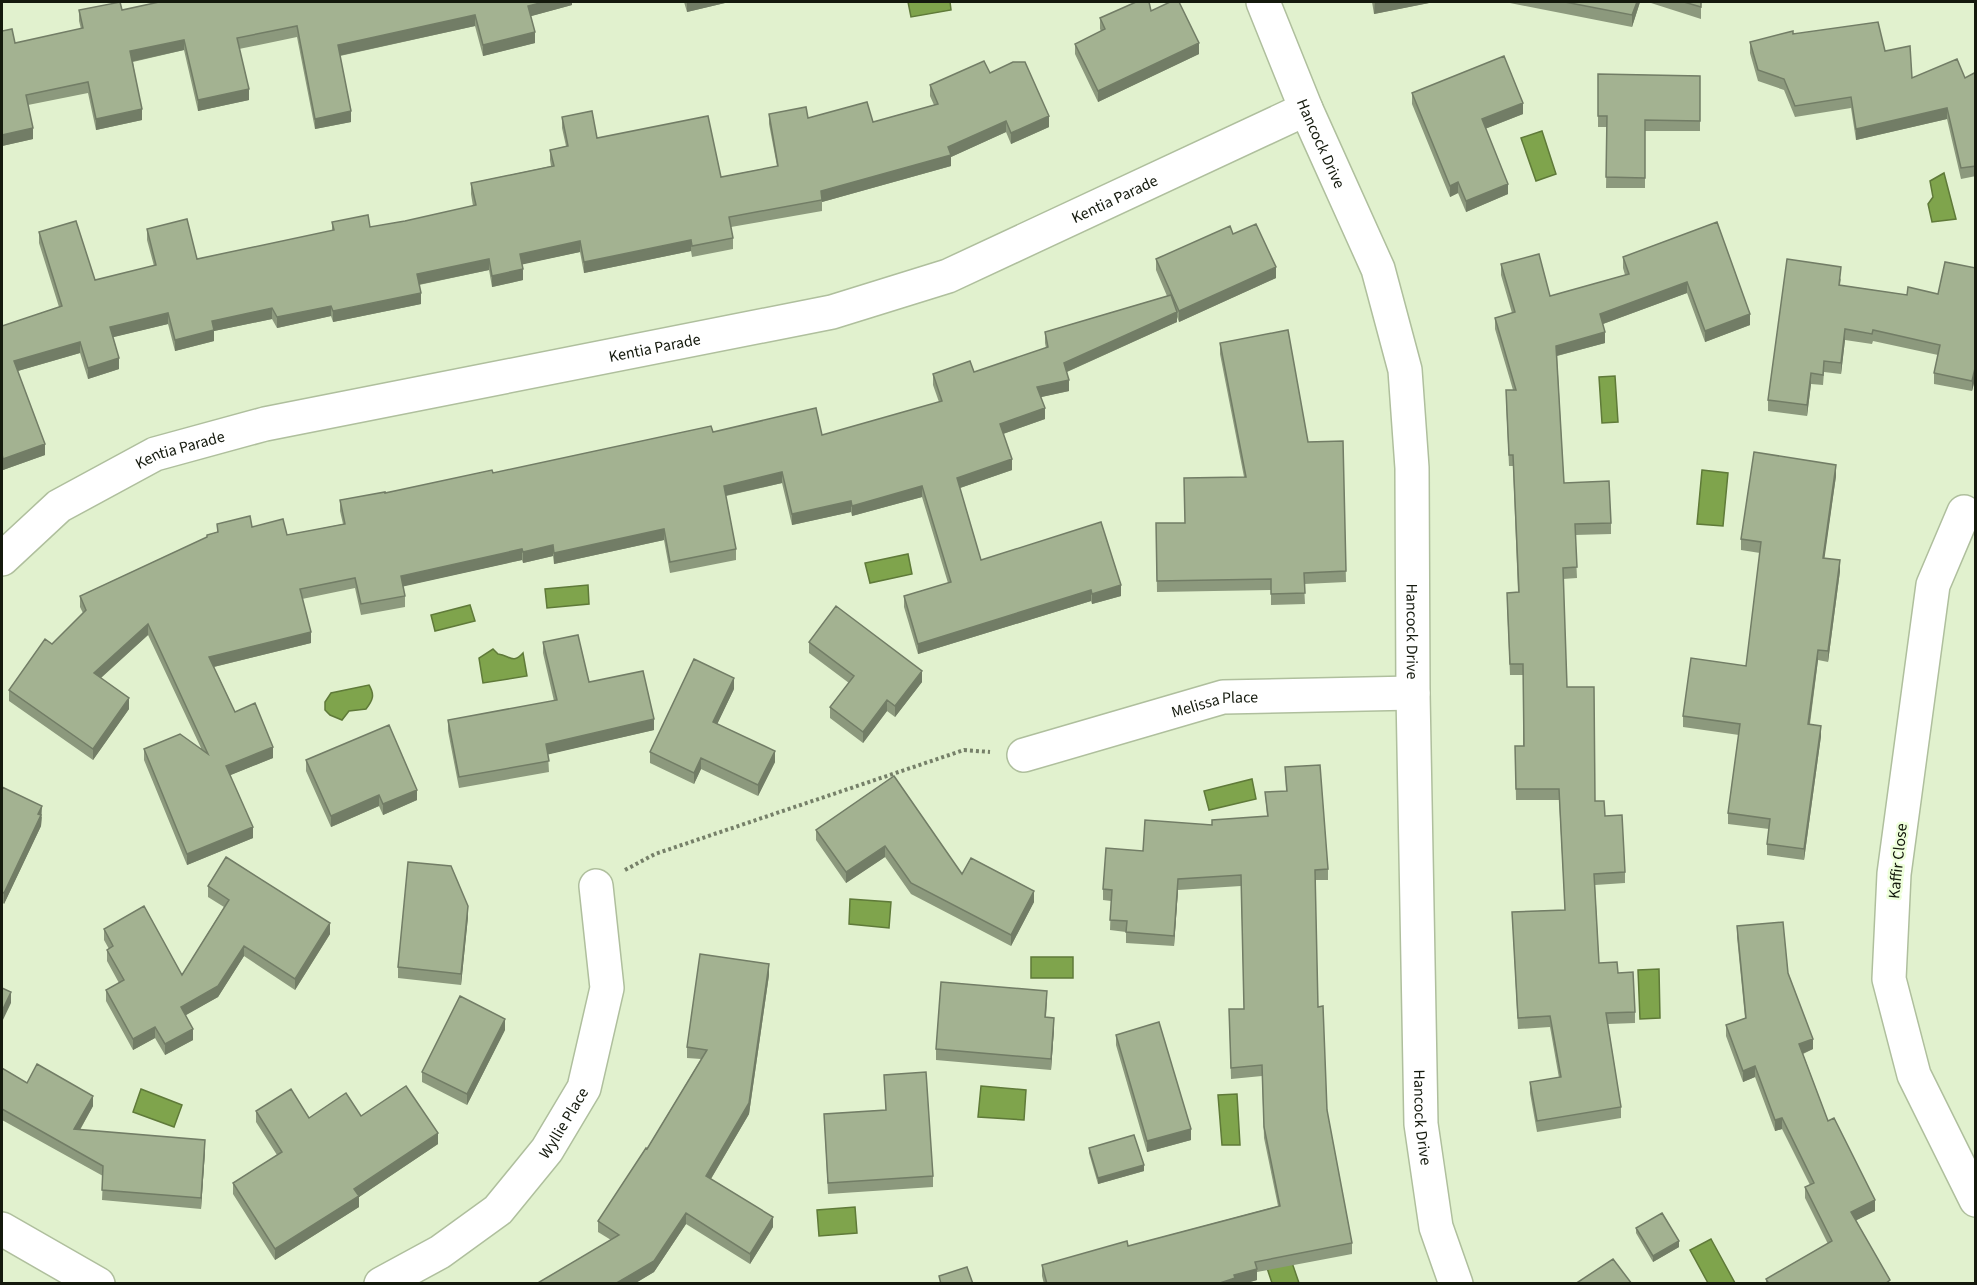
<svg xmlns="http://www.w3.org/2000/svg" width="1977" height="1285" font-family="'Source Sans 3',sans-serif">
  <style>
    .water { fill: #7fa44c; stroke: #5f7a39; stroke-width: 1.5 }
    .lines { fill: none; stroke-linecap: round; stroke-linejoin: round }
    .minor-casing { stroke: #afbf9d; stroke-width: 36 }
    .path { stroke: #768069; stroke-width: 4; stroke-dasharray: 3 3; stroke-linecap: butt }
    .minor { stroke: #fff; stroke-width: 33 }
    .wall { fill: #8c997d }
    .shaded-wall { fill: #727d66 }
    .building { fill: #a3b291; stroke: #727d66; stroke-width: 1.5 }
    .labels { text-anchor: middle; stroke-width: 5; stroke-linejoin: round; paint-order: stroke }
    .street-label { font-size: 16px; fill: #14190d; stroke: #eeffdb }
  </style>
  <rect width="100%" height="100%" fill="#e1f1ce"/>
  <path class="water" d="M908,2H950L951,10L911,17Z
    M1542,131L1556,174L1536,181L1521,138Z
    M1944,173L1956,219L1932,222L1928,204L1933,197L1930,181Z
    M1615,376L1618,422L1602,423L1599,377Z
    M1702,470L1728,473L1723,526L1697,524Z
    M908,554L912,574L870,583L865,563Z
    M588,585L589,604L547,608L545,589Z
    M470,605L475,621L435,631L431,615Z
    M493,649L498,654C510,655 512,665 523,653L527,676L483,683L479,658Z
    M369,685C375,695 373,700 366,709L349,711L342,720L330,715L325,710V702L331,693Z
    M1252,779L1256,799L1209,810L1204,791Z
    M850,899L891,902L889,928L849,924Z
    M1031,957H1073V978H1031Z
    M1659,969L1660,1018L1640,1019L1638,970Z
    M981,1086L1026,1090L1024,1120L978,1117Z
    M141,1089L182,1105L174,1127L133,1112Z
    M1237,1094L1240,1145H1222L1218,1095Z
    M855,1207L857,1233L819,1236L817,1210Z
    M1711,1239L1735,1283H1708L1690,1250Z
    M1287,1248L1299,1283H1272L1263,1256Z"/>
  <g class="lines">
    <defs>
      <g id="minor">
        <path id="s1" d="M1263,2L1306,109L1378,269L1405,370L1412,468L1413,693L1421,1124L1436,1227L1456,1284"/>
        <path d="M1964,512L1933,585L1894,874L1889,979L1914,1075L1976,1200"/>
        <path id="s2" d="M2,559L59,506L155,454L265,424L832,312L948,276L1306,109"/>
        <path id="s3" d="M1024,755L1223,697L1413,693"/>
        <path d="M2,1229L98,1284"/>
        <path id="s4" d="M381,1284L440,1252L498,1210L547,1150L584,1088L607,988L596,886"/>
      </g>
    </defs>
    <use href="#minor" class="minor-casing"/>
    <path class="path" d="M625,870L655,854L964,750L990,752"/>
    <use href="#minor" class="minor"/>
  </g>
  <path class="wall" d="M572,2V5L531,16L535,43L483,56L475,26L340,56L351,122L315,129L297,37L239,49L249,100L198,111L184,50L133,62L142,120L96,130L88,93L28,105L33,139L2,146V31L15,43L81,29L79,21V10Z
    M684,2H725V3L687,12Z
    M1372,2H1434L1374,14Z
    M1505,2H1640L1632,27Z
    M1649,2H1701V19L1651,3Z
    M1151,11L1199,54L1098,102L1075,54V44L1101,31L1100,29V18Z
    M1793,34L1885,51L1912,78H1965L1976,72V176L1961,179L1947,119L1856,140L1851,108L1795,117L1784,90L1758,81L1750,53V42Z
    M990,73L1049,127L1011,144L1006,132L951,157V166L822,202V211L731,227L733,238V249L692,257L691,251L584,273L580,252L522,264L523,280L492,287L489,270L419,285L421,304L333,322L331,316L277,328L272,319L214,331V341L175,351L168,324L113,337L119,369L88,379L80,353L18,371L45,455L3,470L2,465V326L59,307L39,243V232L95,280L154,266L147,240V229L197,259L332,231V222L370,227L405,221L473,206L471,194V183L551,166L550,160V150L566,146L562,128V117L597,138L721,177L777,166L769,124V114L808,118L873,122L934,105L930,96V85Z
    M1598,74L1700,76V131H1645V188H1606L1607,127H1598Z
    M1412,93L1523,114L1485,129L1508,194L1466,212L1458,193L1450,197L1412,104Z
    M1717,222L1750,325L1705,342L1687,293L1603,324L1605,343L1557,356L1564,483L1611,523V534L1575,535L1577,578L1563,579L1567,687L1595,801L1605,816L1625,872V883L1595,885L1599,963L1618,973L1635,1012V1023L1608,1024L1621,1107V1118L1537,1132L1530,1093V1082L1559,1078L1550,1027L1518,1029L1512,912L1565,910L1559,800H1516L1515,746H1523V675H1510L1507,604L1518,592L1513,466H1509L1506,401V390H1513L1495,329V318L1512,313L1501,275V264L1550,296L1625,275L1623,268V257Z
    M1233,234L1276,278L1179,322L1177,317V322L1067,372L1069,391L1041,397L1045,419L1003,434L1012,470L960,488L981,560L1121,596L1092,604L1091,601L918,654L904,607V596L948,583L922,497L852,516L851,512L792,525L782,483L726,496L736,549V560L670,573L664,540L554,564L553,556L523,563L522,560L403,586L405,596V607L361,615L355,588L302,599L311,643L214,667L235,712L273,758L230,775L253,838L187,865L144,760V749L201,748L148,635L101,678L129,709L93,760L9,701V690L83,613L80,607V596L207,537V535L217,532V524L252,527L287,535L343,524L340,511V500L385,493L713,432L822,435L939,402L933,385V374L974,372L1046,348L1045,343V332L1167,296L1156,270V259Z
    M1976,268V375L1972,391L1934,384V373L1938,355L1873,341L1872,344L1845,340L1841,374L1824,372L1823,385L1811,384L1807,416L1768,411V400L1841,278L1840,285L1907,295L1938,294Z
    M1220,343L1308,442L1343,441L1346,582L1304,584L1305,604L1271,605V590L1157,592L1156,523H1185L1244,477L1220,354Z
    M1836,476L1824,558L1840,571L1828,662L1818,660L1810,724L1821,736L1804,860L1767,855V844L1769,829L1728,824V813L1739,735L1683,727V716L1746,666L1760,553L1741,550V539Z
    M543,642L589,682L654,730L548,754L549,772L459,788L448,731V720L554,701L543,653Z
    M809,642L922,682L895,717L887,711L863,743L830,718V707L849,683L809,653Z
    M734,689L717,724L775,762L758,796L701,769L694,784L650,763V752Z
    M306,760L417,800L383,815L379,806L331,827L306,771Z
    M1285,767L1328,869V880H1315L1318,1007L1327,1110L1352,1243V1254L1257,1272V1280L1243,1284H1044L1042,1276V1265L1128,1246L1278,1206L1264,1138L1262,1076L1231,1079L1229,1009H1244L1241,886L1178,890L1174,946L1126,943V932L1110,930L1111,901L1103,900V889L1143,851L1212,825L1267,816L1265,792L1286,791Z
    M894,776L962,874L1034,902L1011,946L911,894L885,857L846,883L816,840V830Z
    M2,787L42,817L41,826L4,904L2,902Z
    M208,886L330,934L295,990L244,956L218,997L185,1015L193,1040L165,1055L155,1038L133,1050L106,1001V990L119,983L107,961V950L109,949L104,940V929L182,975L224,907L208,897Z
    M468,917L461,985L398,978V967Z
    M1737,926L1788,973L1813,1049L1803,1054L1828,1121L1875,1211L1856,1220L1890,1284H1766V1279L1828,1244L1805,1198V1187L1810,1185L1782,1129L1775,1131L1755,1077L1743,1082L1726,1036V1025L1745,1018L1737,937Z
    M769,975L749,1114L711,1179L773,1227L750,1264L686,1224L654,1272L634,1284H536L611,1240L598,1232V1221L647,1149L701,1059L687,1058V1047Z
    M1047,1002L1046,1017L1054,1029L1051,1070L936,1060V1049Z
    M505,1030L467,1105L422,1082V1072Z
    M1116,1035L1191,1140L1147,1152L1116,1045Z
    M2,1068L27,1083L93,1106L80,1130L205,1151L201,1209L102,1200L103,1176L2,1120Z
    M884,1075L933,1176V1187L828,1194L824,1114L886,1110Z
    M256,1111L309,1118L361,1116L438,1144L359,1197V1207L275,1260L233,1194V1183L277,1155L256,1122Z
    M1089,1148L1144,1171L1098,1184L1089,1153Z
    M1636,1228L1679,1247L1653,1262L1636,1233Z"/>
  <path class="shaded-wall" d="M544,2H572V5L528,17V6Z
    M687,2H725V3L687,12Z
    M1375,2H1434L1374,14Z
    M1637,2H1640L1632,27V15Z
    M475,15V26L338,56V45Z
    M535,32V43L483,56V45Z
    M184,40V50L130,62V51Z
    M1199,43V54L1098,102V91Z
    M249,89V100L198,111V100Z
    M1523,103V114L1482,130V119Z
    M1947,108V119L1856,140V129Z
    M142,109V120L96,130V119Z
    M351,111V122L315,129V119Z
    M1049,116V127L1011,144V133Z
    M1006,121V132L951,157V166L822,202L821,191L948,147Z
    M33,128V139L2,146V135Z
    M1458,182V193L1450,197V186Z
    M1508,184V194L1466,212V201Z
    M691,240V251L584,273V262Z
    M580,241V252L520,265V254Z
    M489,259V270L417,285V274Z
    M1276,267V278L1179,322V311Z
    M523,269V280L492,287V276Z
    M1687,282V293L1600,325V314Z
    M421,293V304L333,322V311Z
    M331,306V316L277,328V317Z
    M272,308V319L214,331V341L175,351V340L212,321Z
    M1177,312V322L1064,373V363Z
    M168,313V324L110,338V327Z
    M1750,314V325L1705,342V331Z
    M1845,329V340L1841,374V363Z
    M1605,332V343L1556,356V346Z
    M80,342V353L14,372V361Z
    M119,358V369L88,379V368Z
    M1976,364V375L1972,391V381Z
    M1811,373V384L1807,416V405Z
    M1069,380V391L1037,398V387Z
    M1045,408V419L1000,435V424Z
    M45,444V455L3,470V459Z
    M1012,459V470L957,489V478Z
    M1836,465V476L1823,569V558Z
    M782,472V483L724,496V486Z
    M922,486V497L852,516V506Z
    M851,501V512L792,525V514Z
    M664,529V540L554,564V553Z
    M553,545V556L523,563V552Z
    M522,549V560L401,587V576Z
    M1840,560V571L1828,662V651Z
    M1121,585V596L1092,604V594Z
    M1091,590V601L918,654V644Z
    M148,624V635L94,684V673Z
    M311,632V643L209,668V657Z
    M1818,650V660L1808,735V724Z
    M922,671V682L895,717V706Z
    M734,678V689L713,733V722Z
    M129,698V709L93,760V749Z
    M887,700V711L863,743V732Z
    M654,719V730L546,755V744Z
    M1821,726V736L1804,860V849Z
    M273,747V758L226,777V766Z
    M775,751V762L758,796V785Z
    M701,758V769L694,784V773Z
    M417,790V800L383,815V804Z
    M379,795V806L331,827V816Z
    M42,806L41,826L4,904V893L38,814Z
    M253,827V838L187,865V854Z
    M885,846V857L846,883V872Z
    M1178,879V890L1174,946V936Z
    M1034,891V902L1011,946V935Z
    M468,906V917L461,985V974Z
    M330,923V934L295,990V979Z
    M244,946V956L218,997L181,1018V1007Z
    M769,964V975L749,1114L706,1187V1176Z
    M11,992V1003L2,1022V1011Z
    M1054,1018V1029L1051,1070V1059Z
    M505,1019V1030L467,1105V1094Z
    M155,1027V1038L133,1050V1039Z
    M193,1029V1040L165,1055V1044Z
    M1813,1039V1049L1799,1055V1044Z
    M1755,1066V1077L1743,1082V1071Z
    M93,1096V1106L74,1140V1129Z
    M1782,1118V1129L1775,1131V1120Z
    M1191,1129V1140L1147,1152V1141Z
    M438,1133V1144L359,1197V1207L275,1260V1249L354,1189Z
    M205,1140V1151L201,1209V1198Z
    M1144,1165V1171L1098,1184V1178Z
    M1875,1200V1211L1851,1223V1212Z
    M686,1213V1224L654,1272L634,1284H615Z
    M773,1217V1227L750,1264V1254Z
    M1679,1241V1247L1653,1262V1256Z
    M1257,1269V1280L1243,1284H1217L1234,1275Z"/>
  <path class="building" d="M120,2L122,10L159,2H544L528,6L535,32L483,45L475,15L338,45L351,111L315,119L297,26L237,38L249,89L198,100L184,40L130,51L142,109L96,119L88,82L26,95L33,128L2,135V31L12,29L15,43L83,28L79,10Z
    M1136,2H1149L1151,11L1170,2H1179L1199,43L1098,91L1075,44L1105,29L1100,18Z
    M1565,2H1637L1632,15Z
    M1684,2H1701V7Z
    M1878,22L1885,51L1910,46L1912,78L1957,59L1965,78L1976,72V166L1961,168L1947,108L1856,129L1851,97L1795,106L1784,79L1758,70L1750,42L1793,31V34Z
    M1504,56L1523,103L1482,119L1508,184L1466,201L1458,182L1450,186L1412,93Z
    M984,61L990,73L1013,62H1025L1049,116L1011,133L1006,121L948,147L951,155L821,191L822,200L729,217L733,238L692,246L691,240L584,262L580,241L520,254L523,269L492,276L489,259L417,274L421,293L333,311L331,306L277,317L272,308L212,321L214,330L175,340L168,313L110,327L119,358L88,368L80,342L14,361L45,444L3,459L2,454V326L62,306L39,232L76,221L95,280L156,265L147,229L187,219L197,259L334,230L332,222L368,215L370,227L405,221L476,205L471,183L554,166L550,150L568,146L562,117L592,111L597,138L708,116L721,177L778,166L769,114L806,107L808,118L867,102L873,122L938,104L930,85Z
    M1598,74L1700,76V121L1645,120V178L1606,177L1607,116H1598Z
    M1717,222L1750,314L1705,331L1687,282L1600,314L1605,332L1556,346L1564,483L1609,481L1611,523L1575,524L1577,567L1563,568L1567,687H1594L1595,801H1604L1605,816L1622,815L1625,872L1594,874L1599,963L1617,962L1618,973L1633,972L1635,1012L1606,1013L1621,1107L1537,1121L1530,1082L1561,1077L1550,1016L1518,1018L1512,912L1565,910L1559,789H1516L1515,746H1524L1523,664H1510L1507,593L1519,592L1513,455H1509L1506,390H1516L1495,318L1515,312L1501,264L1539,254L1550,296L1629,274L1623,257Z
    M1256,224L1276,267L1179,311L1156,259L1230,226L1233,234Z
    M1787,259L1841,267L1839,285L1907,295L1908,287L1938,294L1945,262L1976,268V364L1972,381L1934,373L1940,345L1873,330L1872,334L1845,329L1841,363L1824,361L1823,375L1811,373L1807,405L1768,400Z
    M1171,295L1177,312L1064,363L1069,380L1037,387L1045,408L1000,424L1012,459L957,478L981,560L1101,522L1121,585L1092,594L1091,590L918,644L904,596L951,582L922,486L852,506L851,501L792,514L782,472L724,486L736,549L670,562L664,529L554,553L553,545L523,552L522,549L401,576L405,596L361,604L355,578L300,589L311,632L209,657L235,712L255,703L273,747L226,766L253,827L187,854L144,749L180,734L208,754L148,624L94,673L129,698L93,749L9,690L45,639L52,644L86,610L80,596L207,537V535L218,532L217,524L250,516L252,527L283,519L287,535L345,524L340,500L385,492V493L492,470L493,473L711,426L713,432L816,408L822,435L942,401L933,374L970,361L974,372L1048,347L1045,332Z
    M1288,330L1308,442L1343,441L1346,571L1304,573L1305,593L1271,594V579L1157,581L1156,523H1185L1184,478L1246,477L1220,343Z
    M1754,452L1836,465L1823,558L1840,560L1828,651L1818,650L1808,724L1821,726L1804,849L1767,844L1770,819L1728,813L1740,724L1683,716L1691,658L1746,666L1761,542L1741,539Z
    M836,606L922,671L895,706L887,700L863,732L830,707L854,676L809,642Z
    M578,635L589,682L643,671L654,719L546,744L549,761L459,777L448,720L557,700L543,642Z
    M694,659L734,678L713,722L775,751L758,785L701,758L694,773L650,752Z
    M389,725L417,790L383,804L379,795L331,816L306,760Z
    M1320,765L1328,869L1315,870L1318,1007L1323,1006L1327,1110L1352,1243L1255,1262L1257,1269L1234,1275L1235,1278L1217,1284H1047L1042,1265L1127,1241L1128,1246L1280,1206L1264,1127L1262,1065L1231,1068L1229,1009H1244L1241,875L1178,879L1174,936L1126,932L1127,921L1110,920L1112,890L1103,889L1106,848L1143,851L1145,820L1212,825V820L1268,816L1265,792L1287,791L1285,767Z
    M894,776L962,874L971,858L1034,891L1011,935L911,883L885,846L846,872L816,830Z
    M2,787L42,806L38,814L41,815L4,893L2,892Z
    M226,857L330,923L295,979L244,946L218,986L181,1007L193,1029L165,1044L155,1027L133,1039L106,990L124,980L107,950L113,946L104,929L144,906L182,975L229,900L208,886Z
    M408,862L451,866L468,906L461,974L398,967Z
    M1783,922L1788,973L1813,1039L1799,1044L1828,1121L1834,1118L1875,1200L1851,1212L1890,1280L1885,1284H1769L1766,1279L1832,1241L1805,1187L1814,1183L1782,1118L1775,1120L1755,1066L1743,1071L1726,1025L1746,1018L1737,926Z
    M700,954L769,964L749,1103L706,1176L773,1217L750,1254L686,1213L654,1261L615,1284H536L619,1235L598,1221L646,1148L647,1149L707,1050L687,1047Z
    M941,982L1047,991L1045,1017L1054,1018L1051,1059L936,1049Z
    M2,988L11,992L2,1011Z
    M460,996L505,1019L467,1094L422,1072Z
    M1159,1022L1191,1129L1147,1141L1116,1035Z
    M37,1064L93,1096L74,1129L205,1140L201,1198L102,1190L103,1166L2,1109V1068L27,1083Z
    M926,1072L933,1176L828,1183L824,1114L886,1110L884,1075Z
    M406,1086L438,1133L354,1189L359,1196L275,1249L233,1183L282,1152L256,1111L291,1089L309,1118L346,1093L361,1116Z
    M1134,1135L1144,1165L1098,1178L1089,1148Z
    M1662,1213L1679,1241L1653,1256L1636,1228Z
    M1613,1259L1632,1284H1575Z
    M967,1267L973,1284H941L939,1276Z"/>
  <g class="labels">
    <g class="street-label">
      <text dy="6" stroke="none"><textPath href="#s1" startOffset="153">Hancock Drive</textPath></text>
      <text dy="6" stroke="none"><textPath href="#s2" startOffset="1184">Kentia Parade</textPath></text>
      <text dy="6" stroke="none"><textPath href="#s2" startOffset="698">Kentia Parade</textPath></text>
      <text dy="6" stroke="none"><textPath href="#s2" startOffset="212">Kentia Parade</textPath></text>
      <text dy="6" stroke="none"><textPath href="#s1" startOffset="657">Hancock Drive</textPath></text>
      <text dy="6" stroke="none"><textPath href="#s3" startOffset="198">Melissa Place</textPath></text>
      <text transform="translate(1897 861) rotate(-84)" y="6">Kaffir Close</text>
      <text dy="6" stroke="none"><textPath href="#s1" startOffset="1143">Hancock Drive</textPath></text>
      <text dy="6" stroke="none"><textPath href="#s4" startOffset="248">Wyllie Place</textPath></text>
    </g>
  </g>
  <rect width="1977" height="1285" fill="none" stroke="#14190d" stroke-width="6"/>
</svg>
